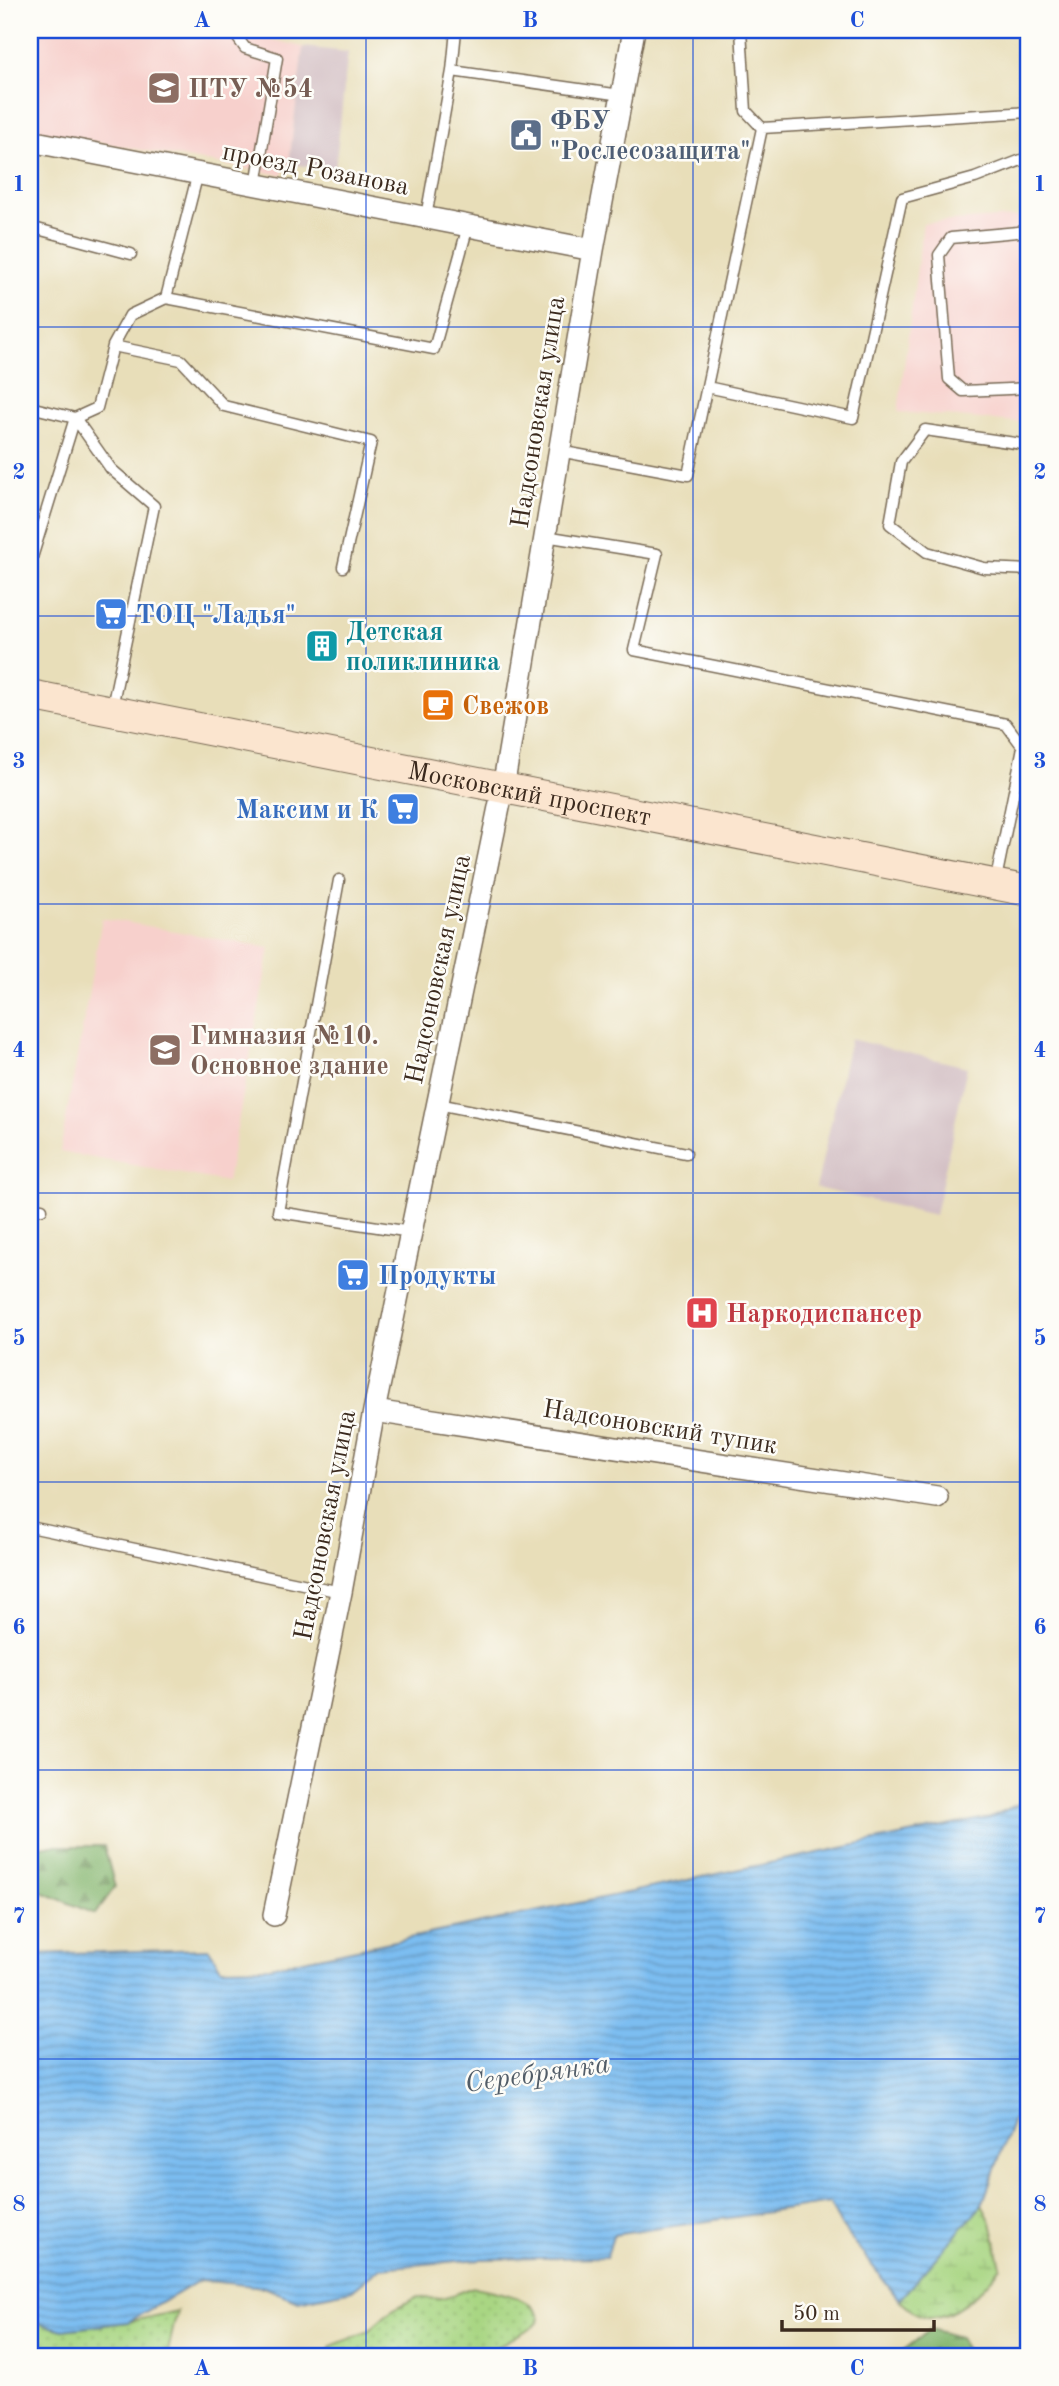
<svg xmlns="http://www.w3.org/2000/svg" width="1059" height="2386" font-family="'Old Standard TT',serif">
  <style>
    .built { fill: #f7d0cc }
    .industrial { fill: #d2bec3 }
    .grass { fill: url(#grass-dots); stroke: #728050; stroke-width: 2 }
    .forest { fill: url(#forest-firs); stroke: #607048; stroke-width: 2 }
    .wetland { fill: url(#wetland-marsh); stroke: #728050; stroke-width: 2 }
    .water { fill: url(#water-rules); stroke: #5c7488; stroke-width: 2 }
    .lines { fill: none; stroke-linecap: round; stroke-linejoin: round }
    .service-casing { stroke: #786954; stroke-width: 13 }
    .minor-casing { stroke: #786954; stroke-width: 24 }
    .secondary-casing { stroke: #786954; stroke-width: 32 }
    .service { stroke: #fff; stroke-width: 10 }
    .minor { stroke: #fff; stroke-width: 21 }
    .secondary { stroke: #fbe5cf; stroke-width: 30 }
    .grid { fill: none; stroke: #1d4ed8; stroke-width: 2; stroke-opacity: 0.55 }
    .labels { text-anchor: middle; stroke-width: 5; stroke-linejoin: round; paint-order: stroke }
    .education-label { font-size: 26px; font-weight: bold; fill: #785e54; stroke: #fdfcf7; text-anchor: start }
    .service-label { font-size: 26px; font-weight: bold; fill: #4e5e75; stroke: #fdfcf7; text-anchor: start }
    .street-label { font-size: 26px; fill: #3b2a1e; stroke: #fdfcf7 }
    .shop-label { font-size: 26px; font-weight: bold; fill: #366cbe; stroke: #fdfcf7; text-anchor: start }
    .culture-label { font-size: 26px; font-weight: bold; fill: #0d838f; stroke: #fdfcf7; text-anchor: start }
    .food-label { font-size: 26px; font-weight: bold; fill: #c56008; stroke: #fdfcf7; text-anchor: start }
    .health-label { font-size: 26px; font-weight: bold; fill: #be3a42; stroke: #fdfcf7; text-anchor: start }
    .water-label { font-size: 28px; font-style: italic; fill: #525d68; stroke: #fdfcf7 }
    .neatline { fill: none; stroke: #1d4ed8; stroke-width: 2.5 }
    .grid-label { font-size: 23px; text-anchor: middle; font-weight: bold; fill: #1d4ed8 }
  </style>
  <defs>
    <pattern id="grass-dots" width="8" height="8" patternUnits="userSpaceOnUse" patternTransform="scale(1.75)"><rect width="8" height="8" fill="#a9d683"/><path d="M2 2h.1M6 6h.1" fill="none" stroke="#92b871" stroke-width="1.8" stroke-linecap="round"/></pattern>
    <pattern id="forest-firs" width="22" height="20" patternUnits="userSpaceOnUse" patternTransform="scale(1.75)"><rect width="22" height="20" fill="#86b771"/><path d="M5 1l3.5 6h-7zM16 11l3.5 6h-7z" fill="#6f955c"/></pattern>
    <pattern id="wetland-marsh" width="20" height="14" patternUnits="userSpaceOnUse" patternTransform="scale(1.75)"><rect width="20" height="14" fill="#a9d683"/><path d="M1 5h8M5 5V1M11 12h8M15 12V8" fill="none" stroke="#92b871"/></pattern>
    <pattern id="water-rules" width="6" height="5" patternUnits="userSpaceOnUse" patternTransform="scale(1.75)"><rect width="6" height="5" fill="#7cbdf1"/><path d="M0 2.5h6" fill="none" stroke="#679ac3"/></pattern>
  </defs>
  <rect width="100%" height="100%" fill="#fdfcf7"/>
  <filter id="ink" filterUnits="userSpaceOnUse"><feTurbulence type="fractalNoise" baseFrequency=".0143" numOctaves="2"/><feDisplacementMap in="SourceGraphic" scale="14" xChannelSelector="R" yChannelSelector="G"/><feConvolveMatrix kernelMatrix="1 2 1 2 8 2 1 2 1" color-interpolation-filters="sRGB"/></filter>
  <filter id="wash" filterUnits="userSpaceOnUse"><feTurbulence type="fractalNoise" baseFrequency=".00686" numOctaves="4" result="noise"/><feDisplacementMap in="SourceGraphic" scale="28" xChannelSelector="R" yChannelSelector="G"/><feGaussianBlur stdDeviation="1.57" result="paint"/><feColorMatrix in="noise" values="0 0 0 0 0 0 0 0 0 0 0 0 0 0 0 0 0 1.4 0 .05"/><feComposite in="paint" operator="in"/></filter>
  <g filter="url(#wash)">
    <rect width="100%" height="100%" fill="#e8deb9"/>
    <path class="built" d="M30,30H242L244,33L303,47L289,164L281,175L30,130Z
      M1029,216V423L898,412L923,223Z
      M102,918L270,948L227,1182L60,1152Z"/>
    <path class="industrial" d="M303,47L348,52L335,170L289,164Z
      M850,1039L967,1067L935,1215L816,1188Z"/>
    <path class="grass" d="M474,2287C494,2291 533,2296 540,2319L534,2326L481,2356H326L331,2346L367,2332L392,2310L418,2297C443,2302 451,2294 474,2287Z
      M177,2311L167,2356H30V2321L63,2330L128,2322Z"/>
    <path class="forest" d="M30,1846H104L115,1887L95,1914L35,1889L30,1891Z
      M931,2329L960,2337L968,2356H896Z"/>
    <path class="wetland" d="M982,2205L991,2222L1001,2267C983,2289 948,2330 916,2313C910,2310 904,2304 899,2300Z"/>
    <path class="water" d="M1029,1799V2094L1022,2095L982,2205L899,2300L840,2224L830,2203L613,2235L607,2257L480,2259L380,2268L352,2290L298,2301L264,2287L200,2280L128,2322L63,2330L30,2321V1954L209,1949L221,1968L270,1967L991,1817Z"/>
  </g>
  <g filter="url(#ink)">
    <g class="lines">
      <defs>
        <path id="service" d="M232,30L245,48L277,58L256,185
          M452,71L621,95
          M762,128L1029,112
          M198,173L166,298L434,349L468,226
          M426,217L452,71L456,30
          M30,227L131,254
          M1029,231L951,238L939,255L949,379L963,391L1029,388
          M113,346L181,360L224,406L371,442L343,567
          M707,387L853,418L902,198L975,178L1029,157
          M30,407L75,418L111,469L154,506L112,707
          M1029,445L925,430L901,462L890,524L927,552L984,568L1029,570
          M559,451L688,475L762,128L746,111L741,30
          M545,536L657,554L634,650L1006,724L1023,747L995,884
          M30,564L75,418L97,408L113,346L130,315L166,298
          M339,880L278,1212L411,1232
          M438,1104L686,1153
          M30,1208L42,1209
          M30,1527L341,1592"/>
        <path id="minor" d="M30,141L593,250
          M374,1411L937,1497
          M274,1915L341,1592L374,1411L503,788L593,250L634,30"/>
        <g id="secondary">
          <path id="s1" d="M30,695L1029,891"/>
        </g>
      </defs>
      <use href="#service" class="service-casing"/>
      <use href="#minor" class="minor-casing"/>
      <use href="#secondary" class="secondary-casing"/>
      <use href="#service" class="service"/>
      <use href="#minor" class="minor"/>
      <use href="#secondary" class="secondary"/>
    </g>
  </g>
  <path class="grid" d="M366,30V2356M693,30V2356M30,327H1029M30,616H1029M30,904H1029M30,1193H1029M30,1482H1029M30,1770H1029M30,2059H1029"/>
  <defs>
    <symbol id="university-square" viewBox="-11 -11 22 22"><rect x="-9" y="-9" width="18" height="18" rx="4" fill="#8d6e63" stroke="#fdfcf7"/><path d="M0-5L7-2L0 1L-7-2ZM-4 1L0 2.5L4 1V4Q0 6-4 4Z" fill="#fff"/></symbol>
    <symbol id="civic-square" viewBox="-11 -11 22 22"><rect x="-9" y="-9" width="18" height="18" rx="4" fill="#5c6f8a" stroke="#fdfcf7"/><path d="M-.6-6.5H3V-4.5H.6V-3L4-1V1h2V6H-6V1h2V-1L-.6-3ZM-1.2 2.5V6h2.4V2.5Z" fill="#fff"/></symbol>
    <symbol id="supermarket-square" viewBox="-11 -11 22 22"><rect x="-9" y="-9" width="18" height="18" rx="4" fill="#3f7fe0" stroke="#fdfcf7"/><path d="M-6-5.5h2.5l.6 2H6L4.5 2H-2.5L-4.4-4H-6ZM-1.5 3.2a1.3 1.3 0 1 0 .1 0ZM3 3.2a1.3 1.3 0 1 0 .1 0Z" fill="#fff"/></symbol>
    <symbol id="building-square" viewBox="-11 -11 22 22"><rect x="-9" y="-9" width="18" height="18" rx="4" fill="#0f9aa8" stroke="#fdfcf7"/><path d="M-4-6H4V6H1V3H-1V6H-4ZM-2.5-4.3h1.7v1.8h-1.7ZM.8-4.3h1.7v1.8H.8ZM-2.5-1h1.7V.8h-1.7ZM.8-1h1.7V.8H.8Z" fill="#fff"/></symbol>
    <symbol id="cafe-square" viewBox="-11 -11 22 22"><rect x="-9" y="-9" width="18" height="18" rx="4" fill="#e8710a" stroke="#fdfcf7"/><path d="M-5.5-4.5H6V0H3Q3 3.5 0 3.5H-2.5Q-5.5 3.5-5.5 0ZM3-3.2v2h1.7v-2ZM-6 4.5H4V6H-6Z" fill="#fff"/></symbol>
    <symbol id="school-square" viewBox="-11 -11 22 22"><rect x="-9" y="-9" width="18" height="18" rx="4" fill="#8d6e63" stroke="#fdfcf7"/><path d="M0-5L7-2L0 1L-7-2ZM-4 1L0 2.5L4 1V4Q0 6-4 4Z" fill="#fff"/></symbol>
    <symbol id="hospital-square" viewBox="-11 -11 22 22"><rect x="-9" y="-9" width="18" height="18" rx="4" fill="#e0444e" stroke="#fdfcf7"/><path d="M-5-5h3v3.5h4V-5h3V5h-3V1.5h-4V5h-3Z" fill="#fff"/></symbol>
  </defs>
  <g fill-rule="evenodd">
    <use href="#university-square" x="145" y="69" width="38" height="38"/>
    <use href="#civic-square" x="507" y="116" width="38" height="38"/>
    <use href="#supermarket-square" x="92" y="595" width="38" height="38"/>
    <use href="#building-square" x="303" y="627" width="38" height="38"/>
    <use href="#cafe-square" x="419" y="686" width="38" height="38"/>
    <use href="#supermarket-square" x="384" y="790" width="38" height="38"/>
    <use href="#school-square" x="146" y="1031" width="38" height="38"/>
    <use href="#supermarket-square" x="334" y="1256" width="38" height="38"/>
    <use href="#hospital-square" x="683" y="1294" width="38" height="38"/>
  </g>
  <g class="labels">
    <g class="education-label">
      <text x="188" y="97">ПТУ №54</text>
      <text x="190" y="1044">Гимназия №10.<tspan x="190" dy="30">Основное здание</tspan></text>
    </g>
    <g class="service-label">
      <text x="550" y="129">ФБУ<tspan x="550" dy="30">"Рослесозащита"</tspan></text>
    </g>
    <g class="street-label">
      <text transform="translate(316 168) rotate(11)" y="9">проезд Розанова</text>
      <text transform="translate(537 412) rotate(-81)" y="9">Надсоновская улица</text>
      <text dy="9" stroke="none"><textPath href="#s1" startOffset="509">Московский проспект</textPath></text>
      <text transform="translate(437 969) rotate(-78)" y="9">Надсоновская улица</text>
      <text transform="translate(660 1426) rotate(9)" y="9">Надсоновский тупик</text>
      <text transform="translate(324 1525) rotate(-79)" y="9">Надсоновская улица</text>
    </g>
    <g class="shop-label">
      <text x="136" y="623">ТОЦ "Ладья"</text>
      <text x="378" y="818" text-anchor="end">Максим и К</text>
      <text x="378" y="1284">Продукты</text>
    </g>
    <g class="culture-label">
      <text x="346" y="640">Детская<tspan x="346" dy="30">поликлиника</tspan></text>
    </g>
    <g class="food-label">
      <text x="462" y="714">Свежов</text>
    </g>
    <g class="health-label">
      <text x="726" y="1322">Наркодиспансер</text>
    </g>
    <g class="water-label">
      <text transform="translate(537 2072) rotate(-8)" y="10">Серебрянка</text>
    </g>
  </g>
  <rect width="1059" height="2386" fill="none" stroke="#fdfcf7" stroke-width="77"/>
  <path d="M782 2320v10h152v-10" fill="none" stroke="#3b2a1e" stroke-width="3.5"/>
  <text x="793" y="2320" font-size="21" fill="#3b2a1e" stroke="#fdfcf7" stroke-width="5" paint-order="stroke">50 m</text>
  <rect x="38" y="38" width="982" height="2310" class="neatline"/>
  <g class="grid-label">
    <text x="202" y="27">A</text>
    <text x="530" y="27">B</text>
    <text x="857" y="27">C</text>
    <text x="19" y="191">1</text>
    <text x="1040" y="191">1</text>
    <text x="19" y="479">2</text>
    <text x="1040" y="479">2</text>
    <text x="19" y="768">3</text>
    <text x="1040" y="768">3</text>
    <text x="19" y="1057">4</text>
    <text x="1040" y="1057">4</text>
    <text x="19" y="1345">5</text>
    <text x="1040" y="1345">5</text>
    <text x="19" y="1634">6</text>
    <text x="1040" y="1634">6</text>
    <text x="19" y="1923">7</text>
    <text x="1040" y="1923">7</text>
    <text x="19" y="2211">8</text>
    <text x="1040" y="2211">8</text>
    <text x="202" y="2375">A</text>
    <text x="530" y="2375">B</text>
    <text x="857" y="2375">C</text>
  </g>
</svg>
